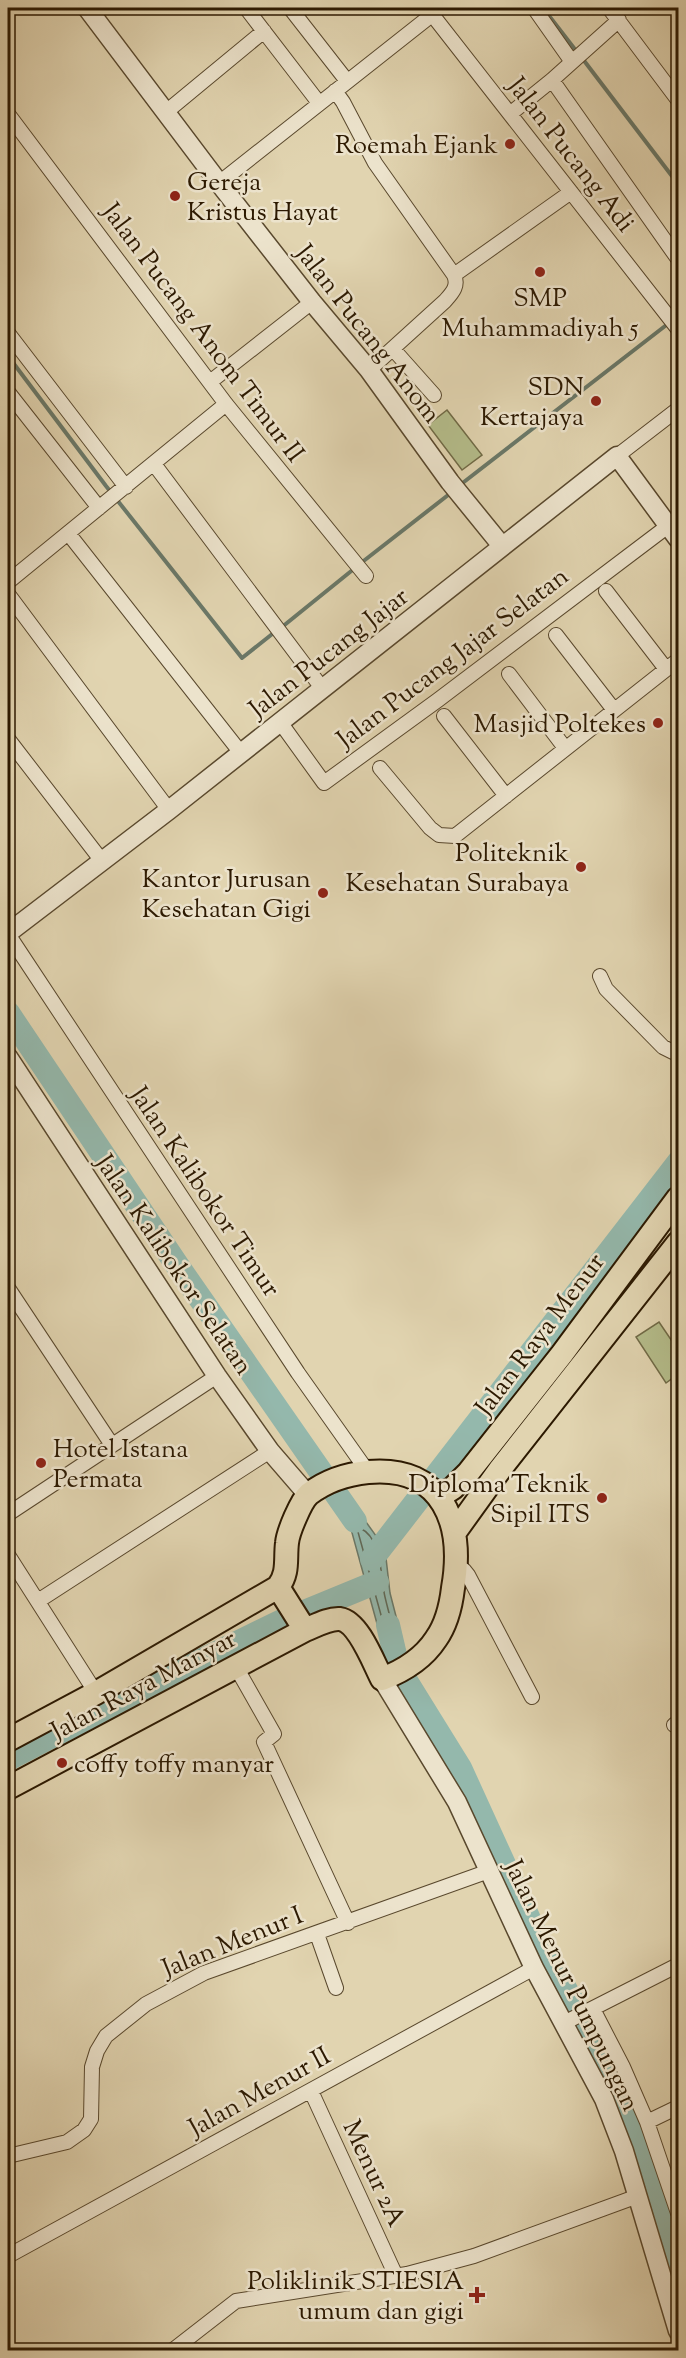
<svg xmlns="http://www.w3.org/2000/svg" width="686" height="2358" font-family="'Sorts Mill Goudy',serif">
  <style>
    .green { fill: #b4bc8a; stroke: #706a46; stroke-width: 1.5 }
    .water { fill: #94b8ac; stroke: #6a7868; stroke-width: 1.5 }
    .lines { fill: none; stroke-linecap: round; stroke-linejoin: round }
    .shore { stroke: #606856; stroke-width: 1.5 }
    .stream { stroke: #6a7868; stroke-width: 4 }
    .river { stroke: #94b8ac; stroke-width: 24 }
    .minor-casing { stroke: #59482d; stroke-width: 16 }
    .tertiary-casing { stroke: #59482d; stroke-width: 21 }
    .primary-casing { stroke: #2c1901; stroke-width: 26 }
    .minor { stroke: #ece3cc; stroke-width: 14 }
    .tertiary { stroke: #ece3cc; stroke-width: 18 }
    .primary { stroke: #e1d4b0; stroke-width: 22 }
    .poi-dot { fill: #8f2418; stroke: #ece3cc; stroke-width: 2 }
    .labels { text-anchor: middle; stroke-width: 5; stroke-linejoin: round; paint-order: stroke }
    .poi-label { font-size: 26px; fill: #2c1901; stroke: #ece3cc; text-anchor: end }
    .street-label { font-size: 26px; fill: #2c1901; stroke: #ece3cc }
  </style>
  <rect width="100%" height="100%" fill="#e1d4b0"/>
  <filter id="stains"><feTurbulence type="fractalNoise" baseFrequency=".00333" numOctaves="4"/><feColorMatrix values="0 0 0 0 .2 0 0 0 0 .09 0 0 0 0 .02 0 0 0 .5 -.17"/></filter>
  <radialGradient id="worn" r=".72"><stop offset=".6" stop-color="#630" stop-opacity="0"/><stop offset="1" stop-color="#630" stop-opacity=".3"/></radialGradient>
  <path class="green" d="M447,410L482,455L462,470L428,425Z
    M659,1322L678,1350V1374L666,1383L636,1337Z"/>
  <path class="water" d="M343,1490L379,1540L386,1558L390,1593L406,1655L387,1660L351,1529L331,1500Z"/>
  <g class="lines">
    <path class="shore" d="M360,1528C383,1539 380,1576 385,1597C389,1614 394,1631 398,1648L396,1652L391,1651L358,1532Z"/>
    <path class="stream" d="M543,8L577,52
      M582,58L678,184
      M8,356L106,486L242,658L276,631
      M460,485L678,316
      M361,563L452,492
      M282,627L355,568"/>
    <path class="river" d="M8,1013L177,1265L355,1521
      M372,1559L678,1163
      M304,1612L377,1582
      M388,1625L398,1668L460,1768L543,1950L575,2006L639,2141L678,2260
      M8,1759L137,1692L284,1620"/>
    <defs>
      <path id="minor" d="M246,8L319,103
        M290,8L347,81
        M427,8L678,329
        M534,8L572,62
        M609,8L678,100
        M552,80L678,259
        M335,91L343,102L375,163L454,275C459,286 452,293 445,301L369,370
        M166,112L264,31
        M8,114L226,404L366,576
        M510,114L552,80L619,20
        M219,183L433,14
        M454,275L571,192
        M8,333L126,487
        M393,349L434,395
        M210,382L312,302
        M8,392L99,508
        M617,456L678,409
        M154,464L322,688
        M68,533L241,753
        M8,582L226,404
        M606,591L666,669
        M8,594L169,810
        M556,635L614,710
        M509,674L565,748
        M444,716L506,796
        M280,722L324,783L438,700L668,526
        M8,739L102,861
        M380,768L430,828L439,835L455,836L678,660
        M8,934L298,1373L368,1472
        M600,976L606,989L663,1047L673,1052H678
        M8,1288L112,1445
        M8,1514L217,1376
        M8,1555L96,1693
        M457,1568L464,1570L468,1575L532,1697
        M38,1601L270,1451
        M236,1667L274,1734L264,1742L348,1923
        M674,1725L678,1722
        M317,1934L336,1988
        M593,2009L623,2067L647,2122L678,2213
        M564,2023L678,1965
        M311,2091L396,2276
        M647,2122L678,2107
        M8,2156L67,2142L84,2130L91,2119L92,2067L97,2051L106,2036L146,2004L204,1973L489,1871
        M8,2256L534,1968
        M173,2350L236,2301L407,2274L474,2256L638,2196"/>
      <path id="tertiary" d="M87,8L219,183L312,302L369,370L450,482L502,546
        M8,933L169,810L617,456L678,539
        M8,1057L217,1376L270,1451L308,1495
        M382,1679L457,1802L534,1968L604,2099L624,2151L678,2331"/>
      <path id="primary" d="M439,1497L453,1488L468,1473L562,1354L678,1198
        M455,1532L501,1468L678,1243
        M278,1587L305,1630
        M8,1740L96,1693L278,1587C289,1573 285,1559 287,1543C288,1532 301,1501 309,1494C326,1481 348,1474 368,1472C444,1465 464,1525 453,1588C451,1605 446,1625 436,1639C423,1659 403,1671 382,1679C374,1664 359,1622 340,1619C329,1618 315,1626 305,1630L8,1788"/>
    </defs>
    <use href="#minor" class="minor-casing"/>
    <use href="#tertiary" class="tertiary-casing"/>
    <use href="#primary" class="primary-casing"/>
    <use href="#minor" class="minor"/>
    <use href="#tertiary" class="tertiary"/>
    <use href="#primary" class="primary"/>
  </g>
  <g class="poi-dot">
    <circle cx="510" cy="144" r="6"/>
    <circle cx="175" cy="196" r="6"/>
    <circle cx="540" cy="272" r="6"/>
    <circle cx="596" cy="401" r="6"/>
    <circle cx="658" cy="723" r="6"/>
    <circle cx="581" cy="867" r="6"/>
    <circle cx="323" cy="893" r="6"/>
    <circle cx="41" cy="1463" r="6"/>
    <circle cx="602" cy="1498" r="6"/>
    <circle cx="62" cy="1763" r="6"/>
    <path d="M474 2286h6v6h6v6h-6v6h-6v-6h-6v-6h6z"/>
  </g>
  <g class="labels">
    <g class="poi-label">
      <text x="498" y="153">Roemah Ejank</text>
      <text x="187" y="190" text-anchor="start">Gereja<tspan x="187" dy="30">Kristus Hayat</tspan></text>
      <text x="540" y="306" text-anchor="middle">SMP<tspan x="540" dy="30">Muhammadiyah 5</tspan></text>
      <text x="584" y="395">SDN<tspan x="584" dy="30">Kertajaya</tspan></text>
      <text x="646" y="732">Masjid Poltekes</text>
      <text x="569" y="861">Politeknik<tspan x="569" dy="30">Kesehatan Surabaya</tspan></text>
      <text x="311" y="887">Kantor Jurusan<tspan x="311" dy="30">Kesehatan Gigi</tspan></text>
      <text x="53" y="1457" text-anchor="start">Hotel Istana<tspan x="53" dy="30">Permata</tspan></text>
      <text x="590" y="1492">Diploma Teknik<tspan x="590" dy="30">Sipil ITS</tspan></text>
      <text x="74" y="1772" text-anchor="start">coffy toffy manyar</text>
      <text x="464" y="2289">Poliklinik STIESIA<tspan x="464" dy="30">umum dan gigi</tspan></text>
    </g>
    <g class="street-label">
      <text transform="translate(572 154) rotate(52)" y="9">Jalan Pucang Adi</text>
      <text transform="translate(204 332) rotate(53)" y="9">Jalan Pucang Anom Timur II</text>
      <text transform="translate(369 333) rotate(52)" y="9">Jalan Pucang Anom</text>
      <text transform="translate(328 652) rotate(-38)" y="9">Jalan Pucang Jajar</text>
      <text transform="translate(452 657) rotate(-37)" y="9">Jalan Pucang Jajar Selatan</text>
      <text transform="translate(206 1191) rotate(56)" y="9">Jalan Kalibokor Timur</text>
      <text transform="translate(175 1264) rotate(56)" y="9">Jalan Kalibokor Selatan</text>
      <text transform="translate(539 1334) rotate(-53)" y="9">Jalan Raya Menur</text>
      <text transform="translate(143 1684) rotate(-28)" y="9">Jalan Raya Manyar</text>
      <text transform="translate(232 1941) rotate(-22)" y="9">Jalan Menur I</text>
      <text transform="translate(573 1985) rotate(64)" y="9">Jalan Menur Pumpungan</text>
      <text transform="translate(259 2091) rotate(-29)" y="9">Jalan Menur II</text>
      <text transform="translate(375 2173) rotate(65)" y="9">Menur 2A</text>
    </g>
  </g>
  <rect width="686" height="2358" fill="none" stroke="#e1d4b0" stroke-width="30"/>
  <rect x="9" y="9" width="668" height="2340" fill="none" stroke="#2c1901" stroke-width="3"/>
  <rect x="15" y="15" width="656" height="2328" fill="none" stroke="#2c1901" stroke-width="1.5"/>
  <rect width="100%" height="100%" filter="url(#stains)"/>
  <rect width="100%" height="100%" fill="url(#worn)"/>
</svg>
